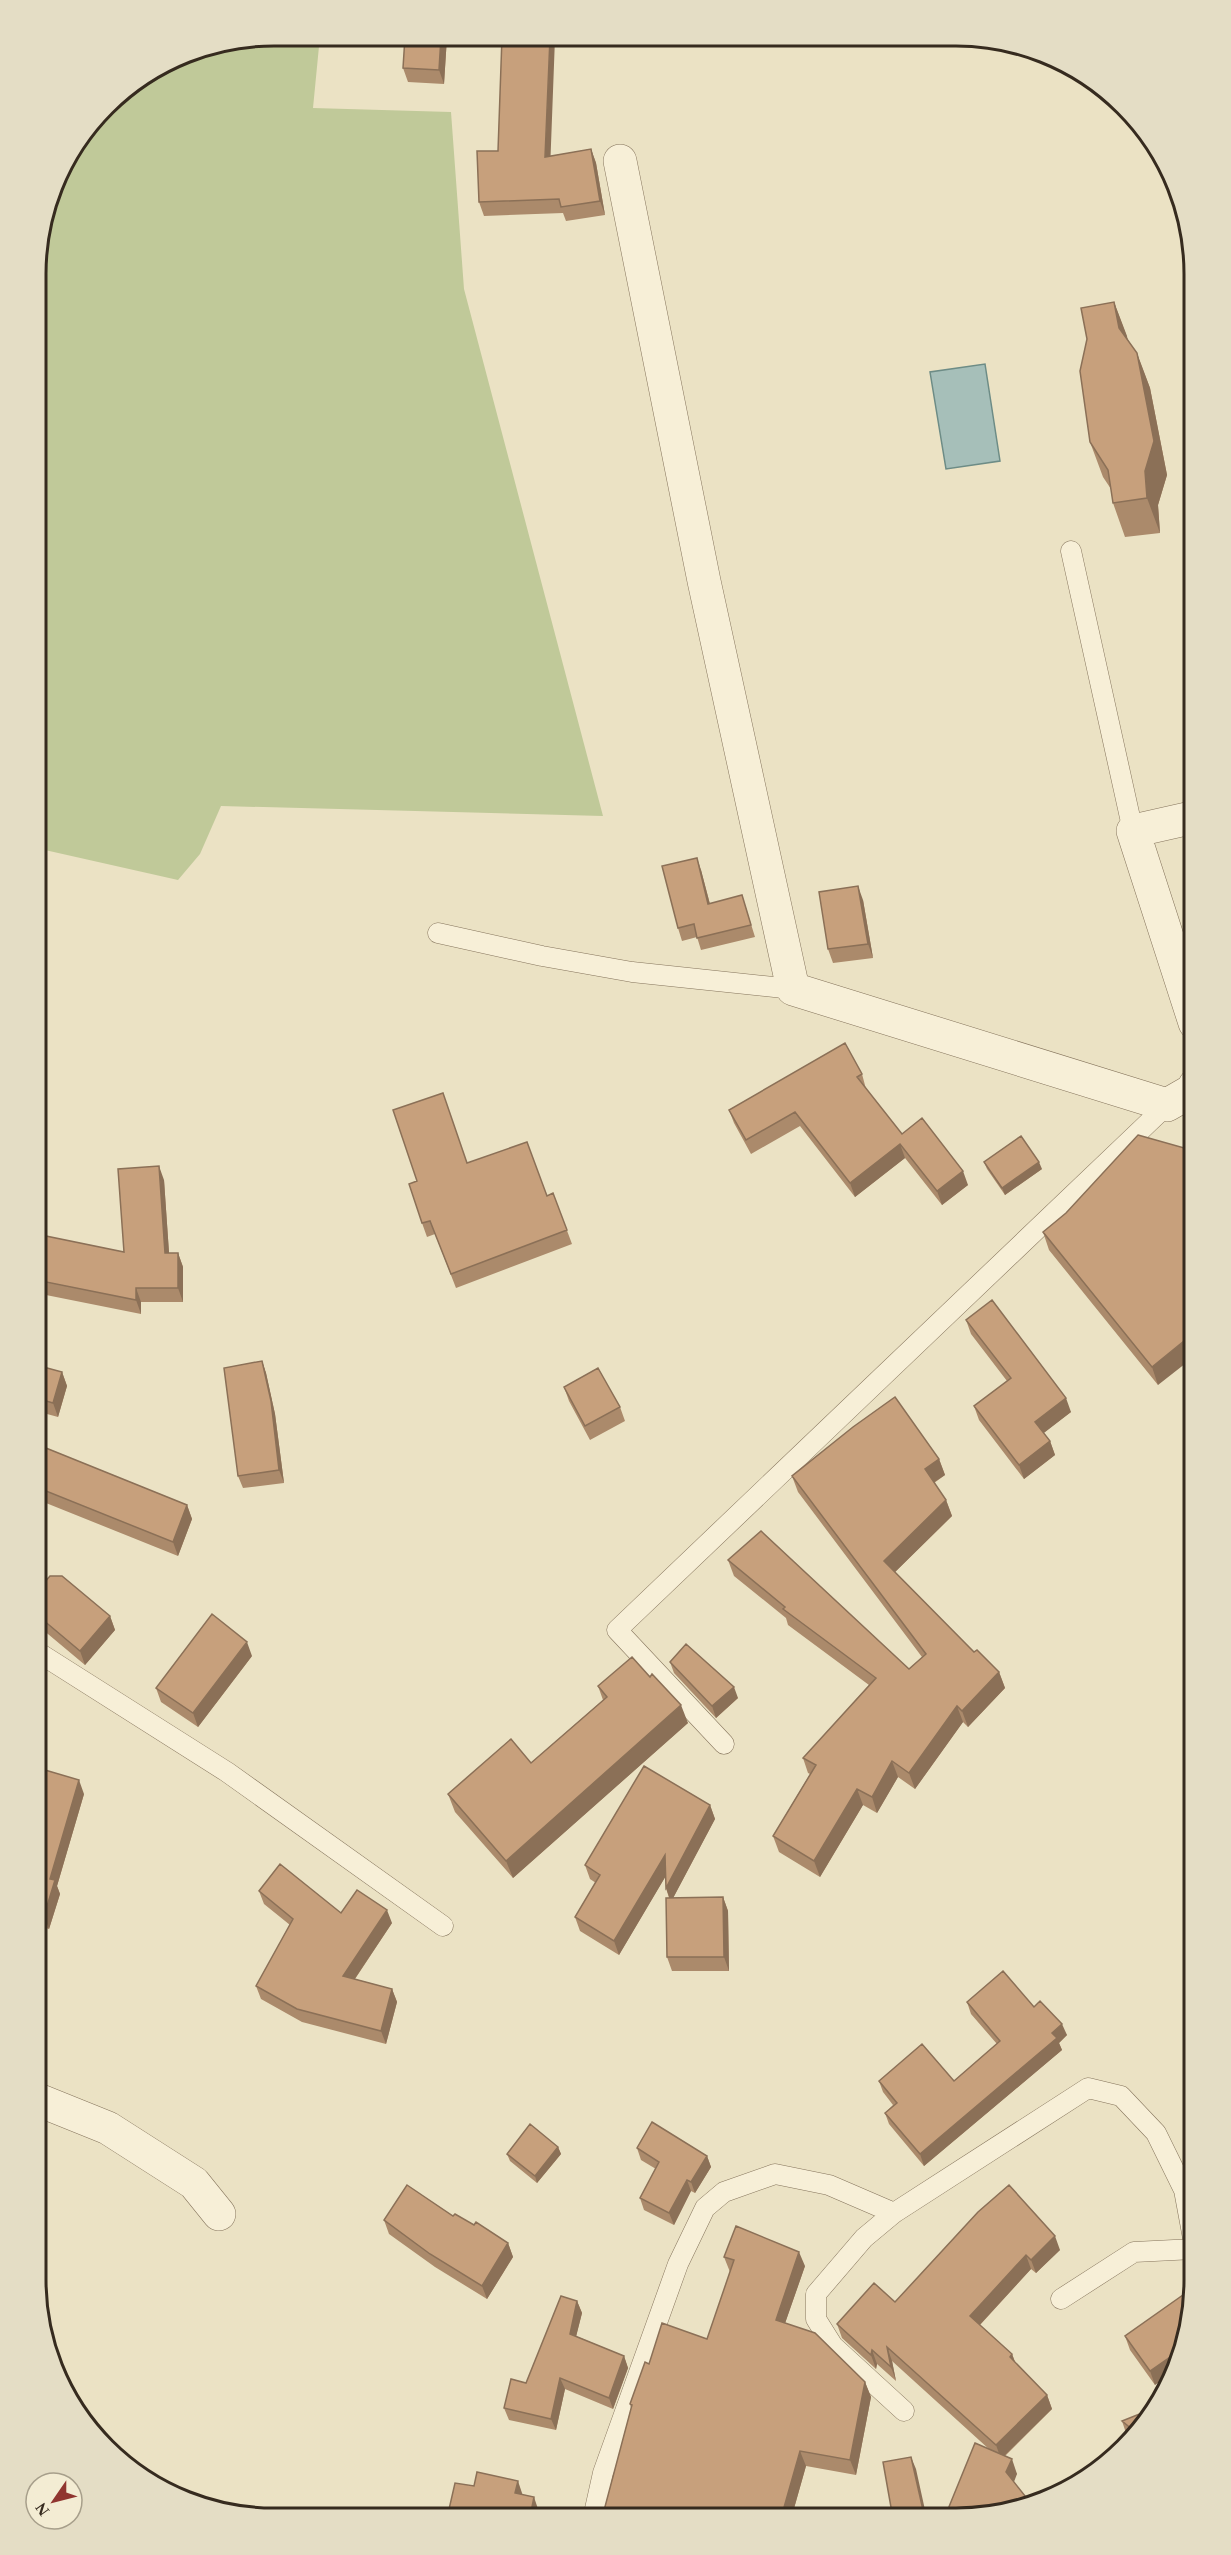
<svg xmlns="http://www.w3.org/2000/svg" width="1231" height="2555" font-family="Georgia,serif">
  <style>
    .green { fill: #c0c999 }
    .water { fill: #a6bfb9; stroke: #6d8c86; stroke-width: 1.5 }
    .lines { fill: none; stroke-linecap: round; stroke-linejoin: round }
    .service-casing { stroke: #85745c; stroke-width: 21 }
    .minor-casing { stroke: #85745c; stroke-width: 34 }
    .service { stroke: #f7efd7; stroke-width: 20 }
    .minor { stroke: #f7efd7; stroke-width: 33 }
    .wall { fill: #ab8a6b }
    .shaded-wall { fill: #8b7057 }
    .building { fill: #c7a07c; stroke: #8b7057; stroke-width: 1.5 }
    .rim { fill: none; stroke: #362b1f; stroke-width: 3 }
  </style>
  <rect width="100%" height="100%" fill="#ebe2c4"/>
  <path class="green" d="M274,36H320L313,108L451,112L464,289L603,816L221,806L200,854L178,880L36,848L37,258L61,168L117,95L183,54Z"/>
  <path class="water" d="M985,364L1000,461L946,469L930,372Z"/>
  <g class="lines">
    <defs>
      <path id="service" d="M1071,551L1133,831
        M438,933L542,956L632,972L793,989
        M36,1651L227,1772L443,1926
        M724,1744L617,1630L1167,1105
        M1061,2299L1134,2252L1194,2249
        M904,2411L833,2346L816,2319V2294L864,2238L894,2213L1088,2088L1121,2096L1156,2133L1184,2190L1195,2249
        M593,2518L603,2473L678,2264L705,2208L724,2192L775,2174L829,2185L894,2213"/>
      <path id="minor" d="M620,161L704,581L793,989L1167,1105L1193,1090L1195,1085
        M1195,1023L1133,831L1195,817
        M36,2099L108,2128L194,2183L219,2214"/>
    </defs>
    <use href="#service" class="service-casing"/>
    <use href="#minor" class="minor-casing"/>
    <use href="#service" class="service"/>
    <use href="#minor" class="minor"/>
  </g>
  <path class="wall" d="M447,37L444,84L408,82L403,68Z
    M591,149L596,163L605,215L566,221L563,213L484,216L479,202L551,156Z
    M1114,302L1128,340L1137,354L1150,388L1167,475L1158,505L1160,533L1125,537L1113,503L1111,489L1103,477L1090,442Z
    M701,870L710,904L746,908L755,937L701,950L697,937L682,941L678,928Z
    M863,900L873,958L833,963L828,949Z
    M862,1074L866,1089L902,1134L968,1185L942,1205L905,1158L855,1197L800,1126L751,1154L734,1123L729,1110Z
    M1195,1151L1158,1385L1049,1250L1043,1232Z
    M984,1162L1042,1169L1005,1195L987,1169Z
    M468,1163L547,1196L553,1193L572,1244L456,1288L435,1234L427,1237L422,1223Z
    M164,1180L169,1253H178L183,1267V1302H141V1314L36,1293V1234L124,1252Z
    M966,1320L1071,1412L1043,1433L1050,1441L1055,1455L1024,1479L979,1420L974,1406L1007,1381L971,1334Z
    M262,1361L266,1373L275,1414L284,1483L243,1488L238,1476Z
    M36,1365L62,1372L67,1386L58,1417L36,1411Z
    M564,1387L620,1407L625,1421L590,1440L569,1401Z
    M36,1444L187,1505L192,1519L178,1556L41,1501L36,1514Z
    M939,1459L945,1475L934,1483L946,1500L952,1516L895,1572L974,1652L999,1672L1005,1688L968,1727L963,1722L915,1789L898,1777L877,1813L863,1805L820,1877L779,1852L773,1836L810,1774L808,1773L803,1758L869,1685L788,1625L786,1618L734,1576L728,1560L909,1669L922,1657L798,1492L792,1476Z
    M36,1592L110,1616L115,1630L85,1665L36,1624Z
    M252,1656L198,1727L161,1702L156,1688Z
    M670,1662L738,1698L716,1718L674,1673Z
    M598,1686L688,1723L513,1878L455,1812L448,1794L531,1763L603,1700Z
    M84,1794L57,1886L60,1894L49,1929L36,1925V1799Z
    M710,1805L715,1819L673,1898L723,1897L728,1911L729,1971H672L667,1957L669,1898L666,1888L665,1877L619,1955L580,1931L575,1917L596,1883L590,1879L585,1865Z
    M259,1891L341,1913L392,1923L355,1979L392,1989L397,2002L386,2044L302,2022L261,1999L256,1986L290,1925L264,1904Z
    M967,2002L1034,2007L1067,2035L1059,2043L1062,2050L924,2166L889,2124L885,2113L893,2105L883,2092L879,2081H954L997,2044L971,2014Z
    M558,2147L561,2154L537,2183L510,2161L507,2154Z
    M637,2148L707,2156L711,2167L695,2193L691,2191L674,2225L644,2210L640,2198L656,2169L641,2160Z
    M978,2212L1060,2250L1036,2273L1031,2269L980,2325L1012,2354L1016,2364L1047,2395L1052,2409L1005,2456L1017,2474L957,2519L990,2450L892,2361L896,2381L877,2364L876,2369L842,2338L837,2324L895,2302Z
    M453,2216L474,2225L508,2243L513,2257L487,2299L435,2267L389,2234L384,2220Z
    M724,2257L805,2266L785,2323L865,2382L871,2397L856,2475L806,2466L791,2519L602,2518L631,2408L630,2404L649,2364L707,2339L730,2272Z
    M1194,2297L1155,2385L1130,2350L1125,2336Z
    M577,2301L582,2313L576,2336L624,2356L628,2368L613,2409L565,2389L556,2430L509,2420L504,2408L526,2383Z
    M1122,2421L1146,2426L1131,2440L1127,2436Z"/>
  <path class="shaded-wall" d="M441,37H447L444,84L439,70Z
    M550,38H555L550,171L545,157Z
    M591,149L596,163L605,215L600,201Z
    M1114,302L1127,336L1131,363L1119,328Z
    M1137,353L1150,388L1167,475L1158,505L1160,533L1147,498Z
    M697,858L701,870L713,916L708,904Z
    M858,886L863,900L873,958L868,944Z
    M41,1129L46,1143L36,1192V1152Z
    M900,1144L905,1158L855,1197L850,1183Z
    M1039,1162L1042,1169L1005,1195L1002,1188Z
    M159,1166L164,1180L170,1267L165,1253Z
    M963,1171L968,1185L942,1205L937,1191Z
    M178,1253L183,1267V1302L178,1288Z
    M136,1288L141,1302V1314L136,1300Z
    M1195,1332V1356L1158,1385L1152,1367Z
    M262,1361L266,1373L275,1414L284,1483L279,1470Z
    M62,1372L67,1386L58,1417L53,1403Z
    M1066,1398L1071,1412L1040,1436L1035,1422Z
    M1050,1441L1055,1455L1024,1479L1019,1465Z
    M939,1459L945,1475L930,1485L925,1469Z
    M36,1487L41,1501L36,1514Z
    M946,1500L952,1516L890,1577L884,1561Z
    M187,1505L192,1519L178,1556L173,1542Z
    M110,1616L115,1630L85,1665L80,1651Z
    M247,1642L252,1656L198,1727L193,1713Z
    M999,1672L1005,1688L968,1727L962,1711Z
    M734,1687L738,1698L716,1718L712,1706Z
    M681,1705L688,1723L513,1878L506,1861Z
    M957,1706L963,1722L915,1789L909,1773Z
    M892,1761L898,1777L877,1813L872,1797Z
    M79,1780L84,1794L57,1886L60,1894L49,1929L44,1916L50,1879Z
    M857,1789L863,1805L820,1877L814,1861Z
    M710,1805L715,1819L671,1902L666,1888Z
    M665,1855L670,1869L619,1955L614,1941Z
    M723,1897L728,1911L729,1971L724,1957Z
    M387,1910L392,1923L348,1989L343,1976Z
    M392,1989L397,2002L386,2044L381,2031Z
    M1062,2024L1067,2035L1059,2043L1062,2050L924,2166L920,2154Z
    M558,2147L561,2154L537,2183L535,2176Z
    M707,2156L711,2167L695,2193L691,2182Z
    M687,2180L691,2191L674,2225L669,2213Z
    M1055,2236L1060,2250L1036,2273L1031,2260Z
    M508,2243L513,2257L487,2299L482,2286Z
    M799,2252L805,2266L781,2335L776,2320Z
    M1026,2255L1031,2269L975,2330L970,2316Z
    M577,2301L582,2313L574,2345L570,2334Z
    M887,2347L892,2361L896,2381L891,2367Z
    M1183,2348L1178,2369L1155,2385L1150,2371Z
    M872,2350L877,2364L876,2369L871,2355Z
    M1012,2354L1017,2368L1010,2357Z
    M624,2356L628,2368L613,2409L609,2398Z
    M560,2378L565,2389L556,2430L551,2419Z
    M865,2382L871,2397L856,2475L850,2460Z
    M1047,2395L1052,2409L1001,2459L996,2445Z
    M800,2451L806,2466L791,2519L781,2518Z
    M911,2457L916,2469L927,2519H925Z
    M1012,2459L1017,2474L1012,2487L1006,2472Z
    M518,2481L523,2496L515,2493Z
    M534,2497L539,2512L532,2507Z"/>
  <path class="building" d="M405,37H441L439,70L403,68Z
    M502,37L550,38L545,157L591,149L600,201L561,207L559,199L479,202L477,151H498Z
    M1114,302L1119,328L1137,353L1154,441L1145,471L1147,498L1113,503L1108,470L1090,442L1080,371L1087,339L1081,308Z
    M697,858L708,904L742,895L751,925L697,938L694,924L678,928L662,866Z
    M858,886L868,944L828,949L819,892Z
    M845,1043L862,1074L857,1077L902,1134L922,1118L963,1171L937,1191L900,1144L850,1183L795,1112L746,1140L729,1110Z
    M443,1093L467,1163L527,1142L547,1196L553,1193L567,1230L451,1274L430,1221L422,1223L409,1184L417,1181L393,1110Z
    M36,1128L41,1129L36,1152Z
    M1138,1135L1195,1151V1332L1152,1367L1043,1232L1066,1213Z
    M1021,1136L1039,1162L1002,1188L984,1162Z
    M159,1166L165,1253H178V1288H136V1300L36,1280V1234L124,1252L118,1169Z
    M992,1300L1066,1398L1035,1422L1050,1441L1019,1465L974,1406L1011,1378L966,1320Z
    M262,1361L271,1401L279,1470L238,1476L224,1368Z
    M36,1365L62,1372L53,1403L36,1398Z
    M598,1368L620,1407L585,1426L564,1387Z
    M895,1397L939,1459L925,1469L946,1500L884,1561L974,1652L977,1650L999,1672L962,1711L957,1706L909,1773L892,1761L872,1797L857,1789L814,1861L773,1836L816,1765L803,1758L876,1678L783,1609L785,1607L728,1560L761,1531L909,1669L926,1654L792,1476L853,1427Z
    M36,1444L187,1505L173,1542L36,1487Z
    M50,1576H62L110,1616L80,1651L36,1614V1592Z
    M212,1614L247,1642L193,1713L156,1688Z
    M686,1644L734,1687L712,1706L670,1662Z
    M632,1657L650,1677L652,1674L681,1705L506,1861L448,1794L511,1739L531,1763L607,1697L598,1686Z
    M644,1766L710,1805L666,1888L665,1855L614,1941L575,1917L600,1875L585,1865Z
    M45,1770L79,1780L50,1879L55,1880L44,1916L36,1913V1799Z
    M280,1864L341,1913L357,1890L387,1910L343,1976L392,1989L381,2031L297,2009L256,1986L293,1919L259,1891Z
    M723,1897L724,1957H667L666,1898Z
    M1003,1971L1034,2007L1040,2001L1062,2024L1052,2033L1057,2038L920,2154L885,2113L897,2103L879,2081L922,2044L954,2081L1000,2041L967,2002Z
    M652,2122L707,2156L691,2182L687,2180L669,2213L640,2198L659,2162L637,2148Z
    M530,2124L558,2147L535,2176L507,2154Z
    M407,2185L453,2216L455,2214L474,2225L476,2222L508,2243L482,2286L430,2254L384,2220Z
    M1009,2185L1055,2236L1031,2260L1026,2255L970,2316L1012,2354L1010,2357L1047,2395L996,2445L887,2347L891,2367L872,2350L871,2355L837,2324L874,2283L895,2302L978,2212Z
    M736,2226L799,2252L776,2320L815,2333L865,2382L850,2460L800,2451L781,2518H602L632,2405L630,2404L645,2362L649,2364L662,2323L707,2339L734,2260L724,2257Z
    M1190,2290L1194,2297L1183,2348L1150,2371L1125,2336Z
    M561,2296L577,2301L570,2334L624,2356L609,2398L560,2378L551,2419L504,2408L511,2379L526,2383Z
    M1157,2407L1146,2426L1138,2434L1122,2421Z
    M975,2443L1012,2459L1006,2472L1033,2506L957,2519H944Z
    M911,2457L925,2519H886L897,2515L892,2513L883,2462Z
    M477,2472L518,2481L515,2493L534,2497L532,2507L590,2518H447L455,2483L474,2486Z"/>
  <path d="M0 0H1231V2555H0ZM274 46H956A228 228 0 0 1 1184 274V2280A228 228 0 0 1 956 2508H274A228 228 0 0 1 46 2280V274A228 228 0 0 1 274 46Z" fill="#e4ddc5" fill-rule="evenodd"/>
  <path class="rim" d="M274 46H956A228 228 0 0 1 1184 274V2280A228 228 0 0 1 956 2508H274A228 228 0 0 1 46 2280V274A228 228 0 0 1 274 46Z"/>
  <g transform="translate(54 2501) rotate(235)"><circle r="28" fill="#f3ecd3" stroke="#a79f8b" stroke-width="1.5"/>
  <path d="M0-4.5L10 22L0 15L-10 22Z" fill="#90352f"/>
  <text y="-9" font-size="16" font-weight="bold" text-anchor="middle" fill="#362b1f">N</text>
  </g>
</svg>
